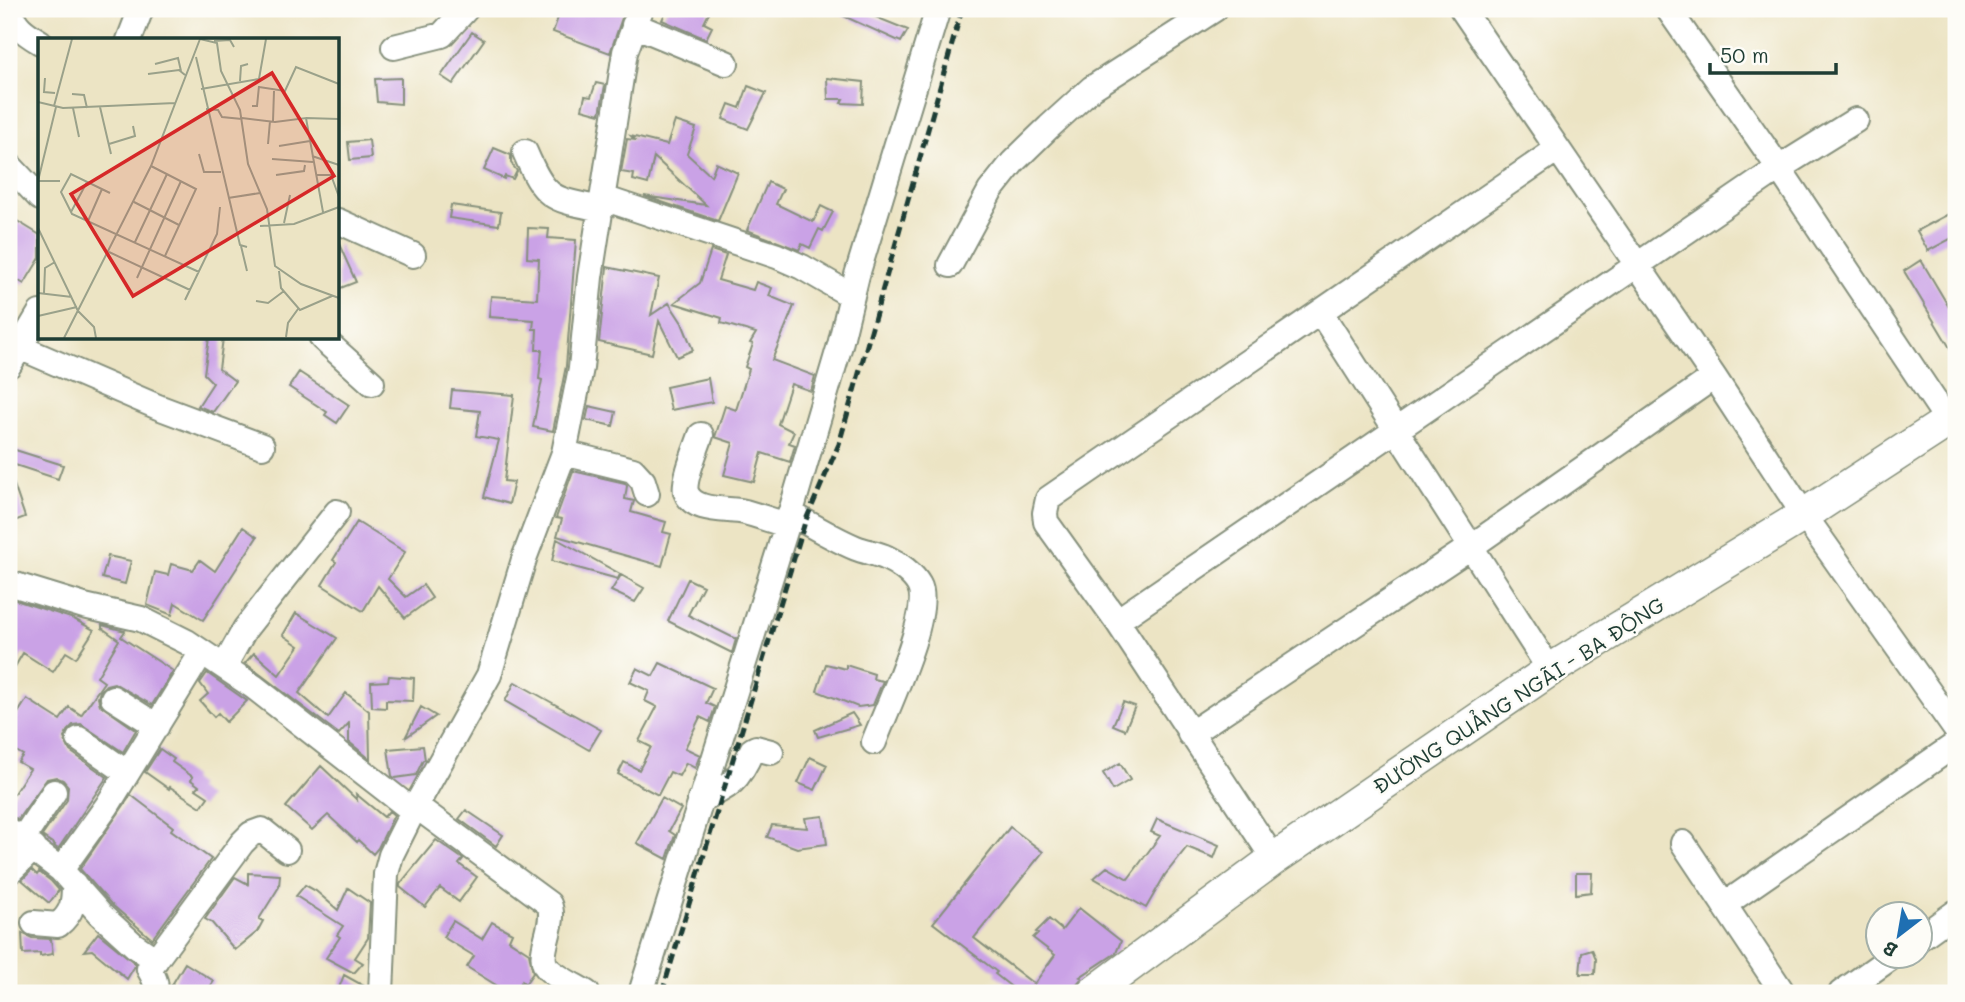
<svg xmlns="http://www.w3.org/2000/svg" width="1965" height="1002" font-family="Mali,sans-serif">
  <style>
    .building { fill: #caa2e6 }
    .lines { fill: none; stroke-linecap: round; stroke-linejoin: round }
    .minor-casing { stroke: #86907c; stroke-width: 28 }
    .major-casing { stroke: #86907c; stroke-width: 35 }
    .minor { stroke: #fff; stroke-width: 24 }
    .major { stroke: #fff; stroke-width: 32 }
    .rail { stroke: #1f3d34; stroke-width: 5; stroke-dasharray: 10 5; stroke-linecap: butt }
    .labels { text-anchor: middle; stroke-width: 5; stroke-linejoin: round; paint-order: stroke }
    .street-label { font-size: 21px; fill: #1f3d34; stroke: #fdfcf7 }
    .inset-road { fill: none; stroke: #9aa18a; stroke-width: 2 }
    .view { fill: #d62828; fill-opacity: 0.15; stroke: #d62828; stroke-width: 3.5 }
    .inset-edge { fill: none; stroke: #1f3d34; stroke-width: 3.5 }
  </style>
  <rect width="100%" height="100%" fill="#fdfcf7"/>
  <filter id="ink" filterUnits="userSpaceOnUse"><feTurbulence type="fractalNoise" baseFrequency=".0143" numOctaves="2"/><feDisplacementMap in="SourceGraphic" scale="14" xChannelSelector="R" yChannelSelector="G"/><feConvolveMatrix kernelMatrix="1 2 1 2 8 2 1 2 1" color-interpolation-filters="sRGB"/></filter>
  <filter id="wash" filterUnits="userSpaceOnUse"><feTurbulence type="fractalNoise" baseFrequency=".00686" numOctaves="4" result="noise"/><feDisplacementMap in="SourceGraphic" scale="28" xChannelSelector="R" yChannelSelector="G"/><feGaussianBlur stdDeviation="1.57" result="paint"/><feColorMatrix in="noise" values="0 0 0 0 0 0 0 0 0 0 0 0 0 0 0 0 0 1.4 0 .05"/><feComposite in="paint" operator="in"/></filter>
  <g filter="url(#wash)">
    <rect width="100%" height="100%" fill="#ece4c4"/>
    <g id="blocks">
      <path class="building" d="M561,9H625L610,53L553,32Z
        M667,9H711L704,23L712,27L706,39L662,20Z
        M841,9H856L908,30L901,42L839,14Z
        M472,32L484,40L453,84L441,76Z
        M401,78V104L377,102L375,79Z
        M827,78L864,82L863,104L841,103L843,99H828Z
        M596,83L605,85L600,114L582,109L585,96L591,97Z
        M748,86L766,93L748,129L723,119L729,104L740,108Z
        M675,121L696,128L687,154L711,176L716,163L738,173L718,221L644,196L706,205L654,157L648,184L633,180L634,174L621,172L627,139L635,140L631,136L667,145Z
        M369,140L371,158L350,160L348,142Z
        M494,148L511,155V163L517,171L513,179L505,176L504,179L484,170Z
        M768,182L783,189L776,204L813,222L821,206L833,212L823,231L819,229L810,248L802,244L799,250L747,230Z
        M451,205L501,212L499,225L449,218Z
        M1956,210V236L1928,251L1917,231Z
        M9,216L40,235V258L24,284L9,275Z
        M528,228L549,229L548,238L576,240L566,366L553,431L533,427L542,380L539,379L542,350H536L537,329H533L534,320L489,317L491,296L537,299L539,259L527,258Z
        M338,242L356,282L338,289Z
        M711,250L726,255L718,280L753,290L756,282L772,288L769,296L794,306L772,360L815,376L811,391L791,384L778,424L794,432L789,443L795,445L790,462L762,453L754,482L724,475L733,443L715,437L725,406L736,410L749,369L745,367L753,344L750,343L756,333L721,323L722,318L674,303L700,283Z
        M1921,260L1956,319V358L1904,271Z
        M607,267L659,278L651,315L669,303L682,323L693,350L677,357L659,321L652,354L599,342Z
        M209,338H223L219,369L235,381L213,412L198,406L213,383L204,374Z
        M299,372L349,405L337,423L325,415L327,412L289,387Z
        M708,378L712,402L671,410L666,387Z
        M452,390L514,395L504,481L514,482L509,504L484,497L499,440L476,436L480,411L450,408Z
        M589,406L616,412L613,426L586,420Z
        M9,448L63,465L58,479L9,463Z
        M573,471L625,483L627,486L625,499L634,501L631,512L666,522L663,532L671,534L662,566L557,536L562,519L556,518Z
        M9,476H11L25,517L9,523Z
        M357,522L405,552L388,579L406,597L423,585L432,598L405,618L378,586L363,611L322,585L336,562L333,560Z
        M243,527L257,537L203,620L175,603L172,615L147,605L155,572L168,575L171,564L193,570L200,560L215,571Z
        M557,539L620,574L618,579L552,561Z
        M108,556L131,561L125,584L102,578Z
        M621,575L644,588L635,602L611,591Z
        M688,579L703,586L688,615L736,639L732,653L668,621Z
        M9,598L74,619L94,630L76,658L66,652L53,672L23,653L9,677Z
        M296,613L337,638L299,693L328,718L346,693L369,711L370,759L349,742V723L339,734L245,663L254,653L279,675L299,646L283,635Z
        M102,625L125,631L121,637L173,671L152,705L114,683L106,685L100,691L98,698L100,705L136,730L123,752L81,724L73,725L67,731L64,738L70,751L107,777L58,849L54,846L55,845L42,836L67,800L68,786L63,780L56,777L47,779L18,819L9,816V801L30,769L18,762L23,755L9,747V727L27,699L60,720L69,707L81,715L104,682L97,677L119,640L102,628Z
        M660,663L713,688L706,703L715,707L710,722L700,717L685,748L700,755L695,768L686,763L679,776L670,772L658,795L618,774L624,762L639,770L651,747L639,741L657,707L645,701L649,691L630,682L637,668L653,676Z
        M826,664L846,669V665L874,674L873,679L883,681L873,705L858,707L817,691Z
        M207,673L247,701L226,722L218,713L214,717L200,701L208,694L200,683Z
        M389,676L414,678L413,701L386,700V708L372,707L371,682L388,681Z
        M515,682L601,730L589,750L505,701Z
        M1123,702L1135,706L1125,730L1113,725Z
        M421,707L436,716L405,738Z
        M852,713L860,725L818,737L815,730Z
        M423,746L425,760H423L416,775L395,778L392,776L388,749Z
        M160,749L174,759L172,762L193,777L191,780L199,786L196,789L208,797L201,807L170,787L169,789L145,772Z
        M810,757L827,765L815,790L798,783Z
        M1120,763L1130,780L1113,790L1103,773Z
        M321,766L357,800L356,794L384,817L389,811L394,815L378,848L373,854L358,840L357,842L328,815L312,830L286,807Z
        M131,795L173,827L171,830L211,859L152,939L111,904L80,869Z
        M662,798L681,809L669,831L675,835L667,859L637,843Z
        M466,810L503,835L496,846L459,819Z
        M823,816L827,844L797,848L767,837L772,825L807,828L805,818Z
        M1157,819L1219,845L1214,858L1187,847L1165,875L1146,908L1094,878L1107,867L1128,879L1160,836L1151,832Z
        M1010,827L1043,852L974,938L1034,984L1055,955L1033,938L1038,933L1036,932L1049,919L1062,930L1079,908L1121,941L1116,953L1080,977L1082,978L1076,985L1075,993H1019L995,974L997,972L933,923Z
        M436,840L463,859L459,864L477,877L459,902L440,888L425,907L400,887V884Z
        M32,870L37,875L39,872L51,881L59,890L49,903L22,880Z
        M248,873L280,875L279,887L259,919L263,921L257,932L235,950L212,923L205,919L235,877L248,884Z
        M1576,873H1592L1591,892L1576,894Z
        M305,885L316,891L338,910L348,888L370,903L368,938L355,958L363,963L354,973L326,958L340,937L337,935L343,926L296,896Z
        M453,921L482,939L492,922L512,933L509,940L529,953L533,973L525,984L522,981L514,993H509L467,967L474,956L443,937Z
        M22,933L32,938L51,939L53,954L40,956V953L23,954Z
        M98,933L136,964L127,979L92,950L84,951Z
        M1592,949L1596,959L1595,974H1580L1582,952Z
        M185,963L214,981L206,993H170V988Z
        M344,975L366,987V993H349L339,988Z"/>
    </g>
  </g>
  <g filter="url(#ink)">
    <use href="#blocks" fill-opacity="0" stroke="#86907c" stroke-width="2"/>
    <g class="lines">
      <defs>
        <path id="minor" d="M11,9C12,25 27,34 40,42
          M1462,9L1714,377L1804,515L1956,730
          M1668,9L1779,168L1948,421
          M634,25L726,63
          M129,40L141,9
          M394,47L442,35L466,9
          M525,152C546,201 552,199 602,209
          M9,165L40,198
          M603,198L777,256L802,267L852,296
          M338,221L413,255
          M950,265L990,191L1013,162L1049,127L1092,88L1215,9
          M1321,313L1550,670
          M322,338L372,383
          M19,347L158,407L262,446
          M9,365L40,313
          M701,435C697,447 683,480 686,492C693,513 729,508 745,512C759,516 773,521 787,525
          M564,453L633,470L643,481L647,494
          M790,513C811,525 834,539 856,548C866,552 877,553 887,558C898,563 913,574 919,585C934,611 885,712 874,742
          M9,583L84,606L141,619L187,642L254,687L413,811
          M1117,621L1779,168L1856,120
          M225,665L245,629L337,512
          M113,698L157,726
          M1190,734L1472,546L1714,377
          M79,739L126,772
          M700,800C731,786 738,782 752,750L756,748L771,752
          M416,806L549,904C558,925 534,955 548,969C559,979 575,986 587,993
          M9,831L61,870L100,914L134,945L156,960
          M22,840L54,792
          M1683,843L1783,993
          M1274,859L1117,621L1046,522L1045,513L1048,499L1556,150
          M61,870L107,806L202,652
          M9,872L34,848
          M1724,905L1956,744
          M34,923L58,925C73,913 74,902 74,884
          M1920,938L1956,912
          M154,993C158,984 154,978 149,969L242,843L251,834L262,830L287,850
          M381,993L386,874L391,855L413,811L489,675L525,556L564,453L581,368L590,277L625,52L641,9
          M641,993L787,525L840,345L857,275L938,9
          M1841,993L1893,956"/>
        <path id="major" d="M1093,993L1274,859L1550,670L1804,515L1956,416"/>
      </defs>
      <use href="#minor" class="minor-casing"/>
      <use href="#major" class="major-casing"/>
      <use href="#minor" class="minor"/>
      <use href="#major" class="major"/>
      <path class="rail" d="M662,993L805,522L839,444L962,9"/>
    </g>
  </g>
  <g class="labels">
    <g class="street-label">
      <text transform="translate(1519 696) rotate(-33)" y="7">ĐƯỜNG QUẢNG NGÃI - BA ĐỘNG</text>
    </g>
  </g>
  <g transform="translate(38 38)">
    <rect width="301" height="301" fill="#ece4c4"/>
    <path class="inset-road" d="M162,1L179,5L183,33L202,72L210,126L229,171L237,228L263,246L301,260M176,3L192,2L196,9M158,19L202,207L209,209M117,26L140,20L143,33M110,36L141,32L147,37M7,40L6,54L17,55M202,43L203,28L210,26M221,49L247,53L258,29L301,46M163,51L221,41L228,1M34,56L46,57L49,70M0,64L25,70L137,65M16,68L34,1M214,68H219L221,48M62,69L73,116M35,70L41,99M168,71L180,72L184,79L204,81M204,80L237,84L268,80L285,174M268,80L301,81M235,83L236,53M71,106L97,98L95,88M230,106L232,83M241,108L272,103M161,116L166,134H183M274,118L301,127M234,121L275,124M113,128L158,151L127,218M238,137L266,133L267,127M279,137H293L301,159M0,143L18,69M0,143H22M72,155L33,136L23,154L34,176L161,234M190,160L222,155M96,164L141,187M33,174L49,144M50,183L64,151M246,185L252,157M222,188L256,186L301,169M0,190L40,273M97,204L129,136M203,208L209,233M71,214L152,252M241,233L243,250L262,272L294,258M99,240L143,143M0,255L34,259M6,255L7,230L17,224M147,262L179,196L182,169M218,263L230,265L246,253M40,273L56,289L58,300M0,278L39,269M248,299L250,285L260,271M26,300L113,128L162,1"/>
    <path class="view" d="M234,35L296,138L95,258L33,156Z"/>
    <rect width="301" height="301" class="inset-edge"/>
  </g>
  <rect width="1965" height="1002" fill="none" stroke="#fdfcf7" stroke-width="35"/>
  <g transform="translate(1899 935) rotate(211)"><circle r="33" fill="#fdfcf7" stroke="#a4b0a9" stroke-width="2"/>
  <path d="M0-5L12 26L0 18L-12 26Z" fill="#1f6fb2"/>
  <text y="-10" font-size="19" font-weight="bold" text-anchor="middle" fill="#1f3d34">B</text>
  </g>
  <path d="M1710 63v10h126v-10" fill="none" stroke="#1f3d34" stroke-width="3.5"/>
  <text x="1720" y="63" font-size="21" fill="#1f3d34" stroke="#fdfcf7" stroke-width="5" paint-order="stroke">50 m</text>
</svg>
